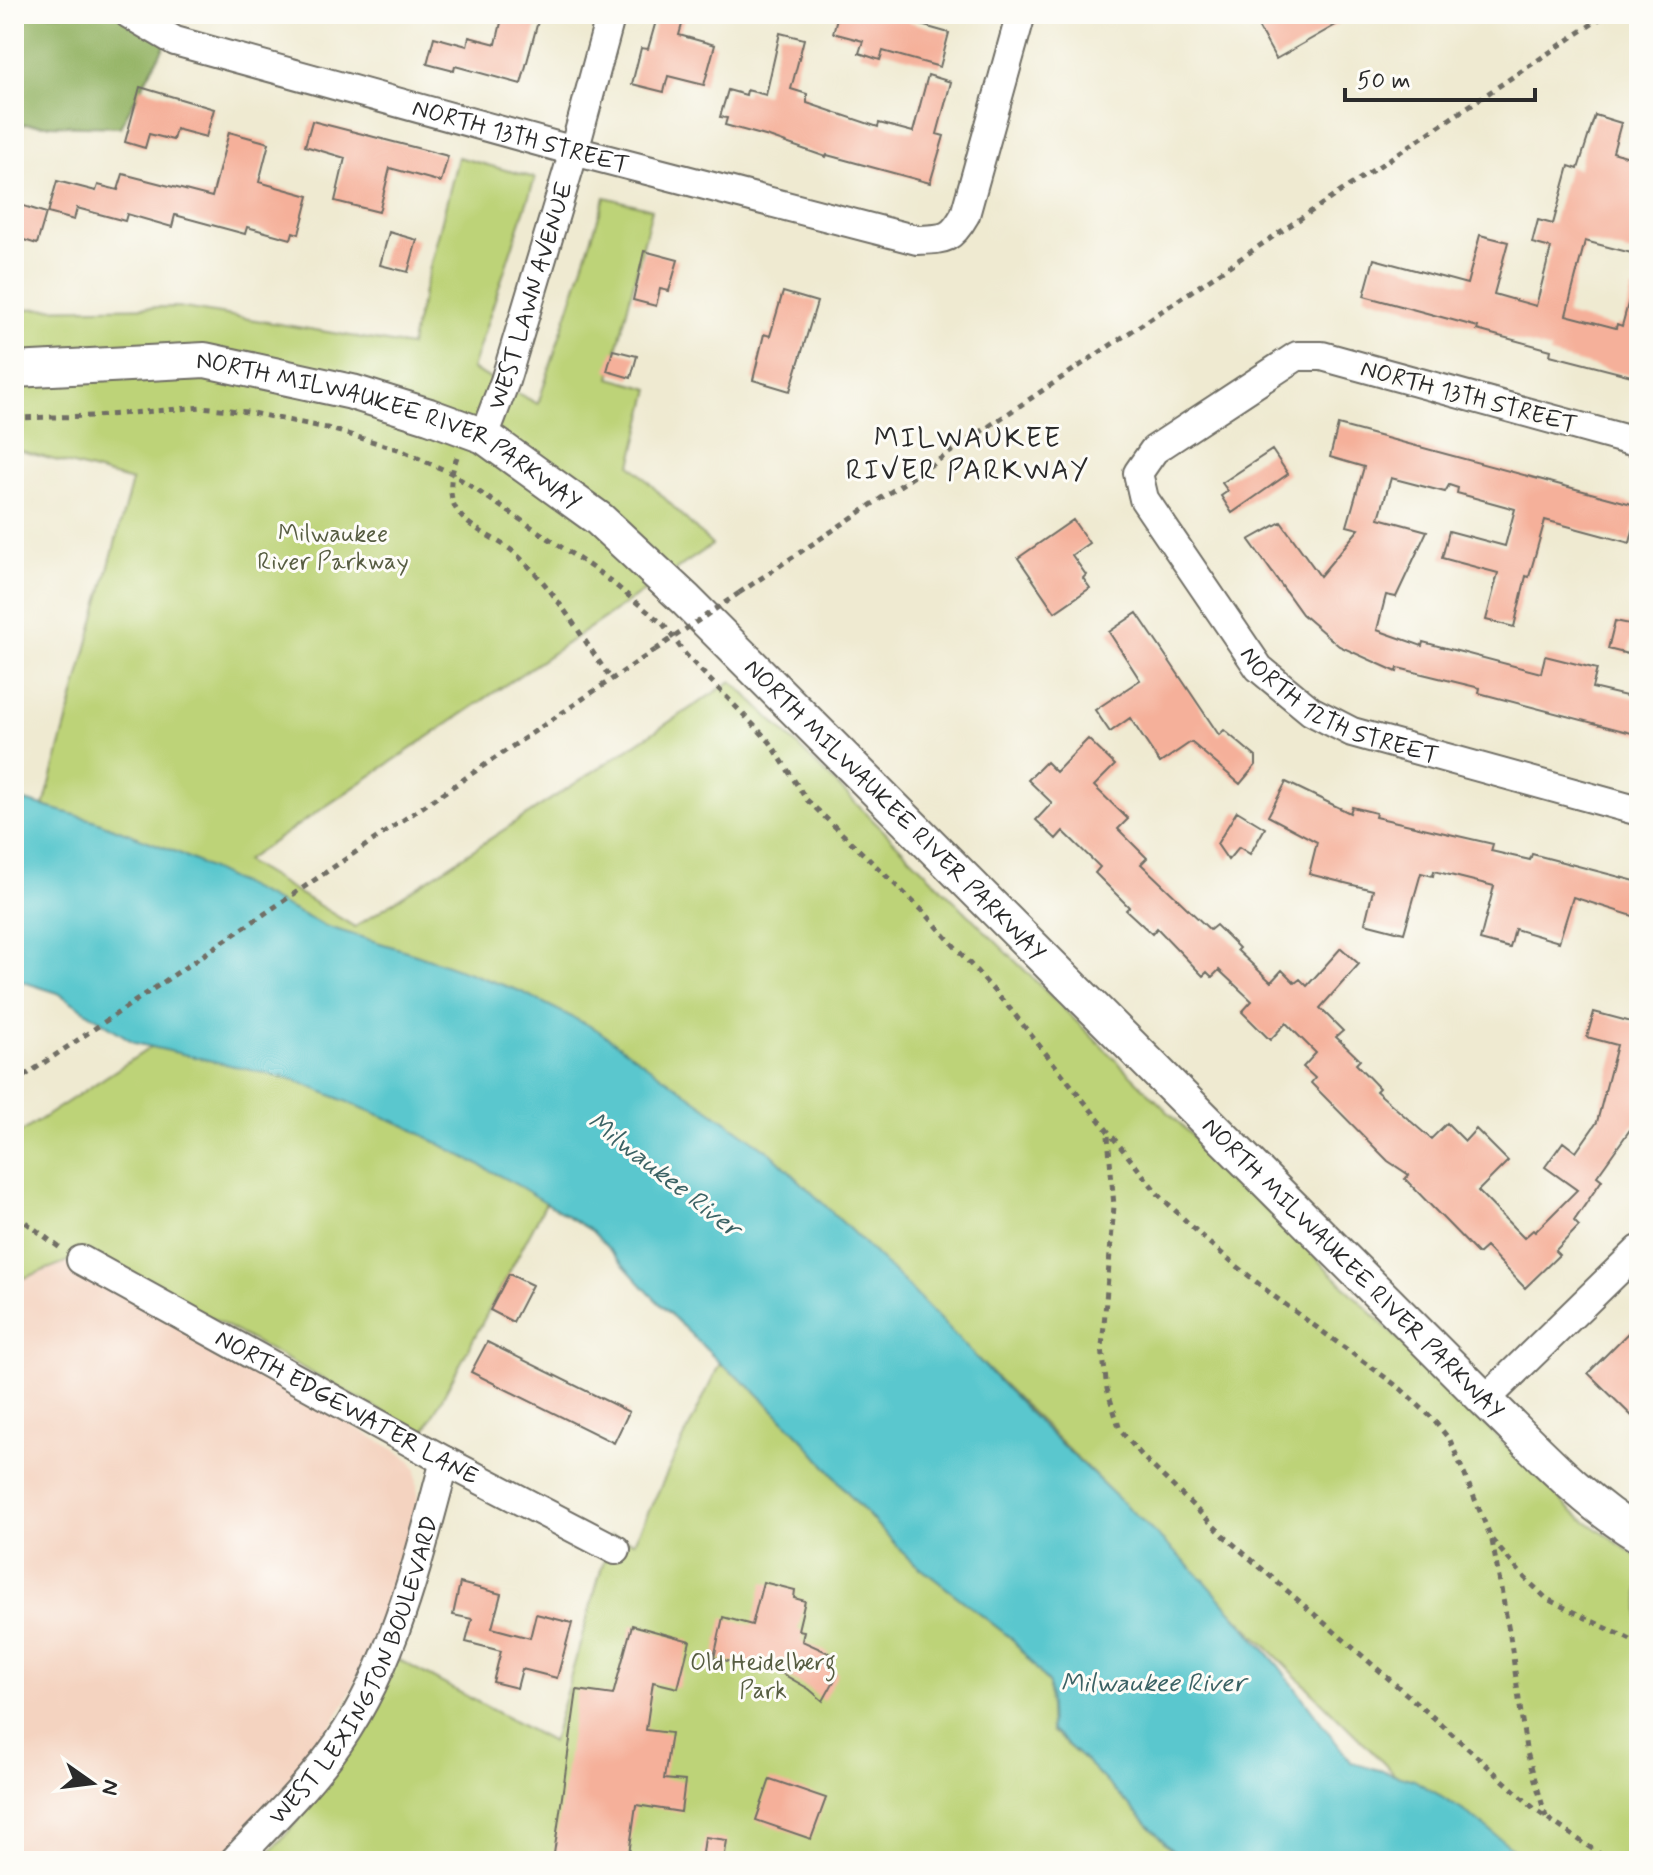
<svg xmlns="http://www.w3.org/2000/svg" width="1653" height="1875" font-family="Mynerve,sans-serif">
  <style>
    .built { fill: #f4d3c0 }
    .green { fill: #bdd378; stroke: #747f52; stroke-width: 2 }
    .forest { fill: #96b568; stroke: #60704a; stroke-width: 2 }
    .water { fill: #5ac7ce; stroke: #42797c; stroke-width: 2 }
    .building { fill: #f5b09a }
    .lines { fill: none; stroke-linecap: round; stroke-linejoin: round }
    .service-casing { stroke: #706e65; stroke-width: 18 }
    .minor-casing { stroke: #706e65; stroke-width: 32 }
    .tertiary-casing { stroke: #706e65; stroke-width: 38 }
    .path { stroke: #706e65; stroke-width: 5; stroke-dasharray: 6 6; stroke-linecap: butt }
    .service { stroke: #fff; stroke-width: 14 }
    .minor { stroke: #fff; stroke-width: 28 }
    .tertiary { stroke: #fff; stroke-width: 34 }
    .path-bridge { stroke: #706e65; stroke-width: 5; stroke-dasharray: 6 6; stroke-linecap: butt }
    .labels { text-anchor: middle; stroke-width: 6; stroke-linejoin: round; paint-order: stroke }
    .street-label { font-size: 24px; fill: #2b2b2b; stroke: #fdfcf7 }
    .park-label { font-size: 24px; fill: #575d42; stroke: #fdfcf7 }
    .water-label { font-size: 26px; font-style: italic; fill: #3b6264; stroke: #fdfcf7 }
    .quarter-label { font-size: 28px; letter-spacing: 2px; fill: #2b2b2b; stroke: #fdfcf7 }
  </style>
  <rect width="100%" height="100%" fill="#fdfcf7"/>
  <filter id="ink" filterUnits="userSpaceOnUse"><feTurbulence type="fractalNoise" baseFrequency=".0125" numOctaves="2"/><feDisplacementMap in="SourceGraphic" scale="16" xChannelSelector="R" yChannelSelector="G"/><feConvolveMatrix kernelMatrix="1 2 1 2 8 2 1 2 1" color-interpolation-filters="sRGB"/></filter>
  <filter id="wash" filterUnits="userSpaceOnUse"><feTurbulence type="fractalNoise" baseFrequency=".006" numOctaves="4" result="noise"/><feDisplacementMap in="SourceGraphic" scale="32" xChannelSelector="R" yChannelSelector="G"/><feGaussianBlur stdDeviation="1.8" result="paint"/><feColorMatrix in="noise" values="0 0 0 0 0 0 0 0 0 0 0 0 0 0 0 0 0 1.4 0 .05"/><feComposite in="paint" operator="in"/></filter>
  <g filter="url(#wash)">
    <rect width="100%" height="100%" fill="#efead1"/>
    <path class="built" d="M64,1262L395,1450L410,1460L416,1470L418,1502L402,1567L385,1619L345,1703L316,1752L221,1861H14V1282Z"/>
    <path class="green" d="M458,157L535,178L472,369L538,404L605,197L652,209L610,378L650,389L631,465L712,545L245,861L355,927L732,681L1572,1511L1639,1558V1861H1482L772,1154L687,1095L592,1231L546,1203L423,1434L91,1252L14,1282V1137L171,1034L138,837L44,806L132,481L14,449V309L178,307L410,346Z
      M720,1363L754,1390L802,1438L855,1501L909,1559L1011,1638L1049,1684L1051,1731L1089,1764L1183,1861H262L294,1825L350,1747L394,1657L552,1742L611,1535L634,1542Z"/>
    <path class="forest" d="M14,14H182L120,127L14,124Z"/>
    <path class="water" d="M14,798L93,820L179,853L325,926L416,954L520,991L596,1029L772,1154L903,1281L1040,1424L1205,1581L1278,1665L1351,1762L1414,1780L1470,1815L1529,1861H1183L1089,1764L1051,1730L1049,1684L1011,1638L909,1559L855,1501L802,1438L754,1390L720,1363L650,1294L592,1231L519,1186L406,1126L294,1080L135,1043L58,993L14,979Z"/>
    <g id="blocks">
      <path class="building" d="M503,14H540L521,84L455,66L454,71L427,64L434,37L467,46L469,37L496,44Z
        M658,14H685L679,35L715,45L704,85L668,76L664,92L632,84L641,48L648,49Z
        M838,14H882L949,33L940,67L883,51L880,60L859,53L863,41L833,33Z
        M1251,14H1355L1276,59Z
        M780,33L804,39L791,89L807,94V103L878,127L879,123L913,132L928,75L951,82L937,134L944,136L930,183L827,155L826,157L769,137L725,125L727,118L720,117L728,90L746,95L747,90L766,95Z
        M140,87L214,109L206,137L176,129L173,140L149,134L145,148L125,142Z
        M1595,115L1621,123L1613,152L1639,160V255L1585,241L1566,315L1616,328L1617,324L1622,326L1632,289H1639V378L1550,355L1551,350L1477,330L1478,327L1364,296L1374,259L1467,284L1480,235L1508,242L1494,294L1536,306L1551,248L1532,243L1538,220L1553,224L1569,166L1578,169Z
        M312,121L448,156L441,182L390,168L379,212L335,201L345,158L305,146Z
        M229,132L269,143L259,182L309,196L299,234L293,232L291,239L247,227L245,234L175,215L172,227L127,214L125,221L77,208L74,220L48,213L57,181L96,191L98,185L118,190L123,174L212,197Z
        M14,203L46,213L37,244L14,237Z
        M389,232L417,240L408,272L380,265Z
        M644,251L678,260L669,291L660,289L656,306L633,300Z
        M783,292L817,302L790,391L753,380L764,334L770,336Z
        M613,350L637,356L631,378L607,371Z
        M1338,425L1639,506L1630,543L1545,520L1529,577L1526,576L1514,627L1486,620L1498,573L1442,558L1449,531L1505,546L1515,509L1457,493L1458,488L1449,485L1445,492L1391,478L1379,518L1427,531L1396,597L1386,595L1377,630L1422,646L1423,642L1541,673L1545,656L1597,669L1592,688L1639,699V735L1479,693L1480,688L1398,668L1397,672L1339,646L1302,614L1249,540L1281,522L1320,576L1359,529L1347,526L1364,467L1330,457Z
        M1272,450L1288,474L1232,513L1221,496L1228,491L1222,483Z
        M1073,520L1089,543L1072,555L1086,575L1083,578L1090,588L1055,612L1018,558Z
        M1137,613L1219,735L1224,730L1256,757V765L1240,784L1191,742L1160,763L1130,718L1110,732L1095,710L1140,680L1109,632Z
        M1615,621L1635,625L1628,654L1608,649Z
        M1088,739L1115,765L1094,786L1128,819L1118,829L1147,858L1141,864L1210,930L1216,925L1239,948L1237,950L1271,982L1282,970L1295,983L1300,979L1307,986L1341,948L1359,964L1320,1008L1343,1031L1336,1037L1360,1060L1356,1064L1379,1088L1376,1091L1431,1139L1447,1123L1465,1141L1476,1129L1508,1161L1478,1191L1524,1238L1533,1230L1535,1232L1577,1190L1545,1167L1563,1142L1576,1152L1597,1122L1617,1045L1587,1037L1594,1012L1639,1024V1117L1597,1176L1602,1180L1574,1221L1579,1226L1555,1251L1559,1255L1525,1288L1486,1247L1478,1254L1405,1179L1409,1175L1388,1161L1311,1083L1315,1078L1303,1067L1316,1053L1286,1023L1270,1040L1242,1012L1252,1001L1219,970L1212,977L1207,972L1203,976L1157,928L1152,934L1126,910L1129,907L1095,873L1100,867L1063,831L1056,839L1036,820L1052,803L1028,780L1046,762L1056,772Z
        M1286,782L1350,813L1352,807L1376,813L1375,817L1493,844L1491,851L1530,860L1532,854L1639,882V918L1573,897L1559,942L1515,929L1510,948L1480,940L1494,886L1434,871L1433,876L1421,873L1404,933L1365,923L1373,890L1309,874L1317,842L1268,816Z
        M1237,811L1265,828L1250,854L1239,847L1228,860L1217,844Z
        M509,1274L532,1285L513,1322L490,1310Z
        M1639,1322V1423L1588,1373Z
        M487,1342L629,1412L614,1443L471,1372Z
        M763,1582L795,1590L794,1598L805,1601L798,1630L804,1631L802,1641L829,1653L825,1661L838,1674L823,1701L809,1689L781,1673L714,1658L723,1617L752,1625Z
        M460,1583L501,1594L492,1628L530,1638L536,1614L572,1623L557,1678L522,1669L517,1688L493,1682L501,1651L466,1642L472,1619L453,1615Z
        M632,1625L690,1641L678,1688L653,1682L646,1730L671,1733L664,1779L685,1781L681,1812L636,1805L628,1861H553L577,1690L613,1695Z
        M770,1779L826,1798L811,1839L756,1820Z
        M705,1837L727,1840L724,1861H702Z"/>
    </g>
  </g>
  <g filter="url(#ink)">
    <use href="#blocks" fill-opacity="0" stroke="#706e65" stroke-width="2"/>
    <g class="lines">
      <defs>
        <path id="service" d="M1169,14H1170"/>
        <g id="minor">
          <path id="s1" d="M129,14L175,41L574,151L917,240C945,239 951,240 965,215L1021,14"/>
          <path id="s2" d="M484,436L505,381L574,151L611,14"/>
          <path id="s3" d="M1639,443L1322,356H1297L1154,450L1138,473L1144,499L1259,668L1311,711L1352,732L1639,811"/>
          <path id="s4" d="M81,1260L445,1461L616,1550"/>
          <path d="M1485,1400L1639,1250"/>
          <path id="s5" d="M234,1861C266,1827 301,1793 329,1756C394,1670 417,1563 445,1461"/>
        </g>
        <g id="tertiary">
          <path id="s6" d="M14,370L205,360L352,392L429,416L484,436L599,519L686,600L1485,1400C1534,1447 1581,1500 1639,1535"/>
        </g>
      </defs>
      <use href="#service" class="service-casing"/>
      <use href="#minor" class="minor-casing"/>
      <use href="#tertiary" class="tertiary-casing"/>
      <path class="path" d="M14,418L95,416L202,407L247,412L327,428L398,449L451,473L603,575L663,624L686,655L770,742L806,799L926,914L1011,1010L1159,1195L1208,1242L1271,1294L1401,1389L1431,1417L1450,1440L1492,1540L1525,1578L1547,1599L1639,1644
        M457,457C450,476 446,499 461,516C475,532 501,540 517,555C555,589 582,638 611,679
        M739,593L1607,14
        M14,1083L655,650
        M1108,1136L1114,1206L1102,1348L1107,1389L1120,1430L1144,1458L1224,1536L1441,1724L1537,1811L1610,1861
        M14,1202L20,1218L60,1248
        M1492,1541L1510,1636L1526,1749L1546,1817"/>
      <use href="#service" class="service"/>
      <use href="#minor" class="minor"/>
      <use href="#tertiary" class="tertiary"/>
      <path class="path-bridge" d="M655,650L739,593"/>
    </g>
  </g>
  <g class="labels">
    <g class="street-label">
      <text dy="8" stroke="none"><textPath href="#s1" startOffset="412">NORTH 13TH STREET</textPath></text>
      <text dy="8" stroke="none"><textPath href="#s2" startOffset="148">WEST LAWN AVENUE</textPath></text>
      <text transform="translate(1469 396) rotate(15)" y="8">NORTH 13TH STREET</text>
      <text dy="8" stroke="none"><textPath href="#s6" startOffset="390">NORTH MILWAUKEE RIVER PARKWAY</textPath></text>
      <text dy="8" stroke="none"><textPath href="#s3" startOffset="874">NORTH 12TH STREET</textPath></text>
      <text dy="8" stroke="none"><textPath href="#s6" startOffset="1038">NORTH MILWAUKEE RIVER PARKWAY</textPath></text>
      <text dy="8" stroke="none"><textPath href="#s6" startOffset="1686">NORTH MILWAUKEE RIVER PARKWAY</textPath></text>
      <text dy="8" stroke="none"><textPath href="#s4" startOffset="304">NORTH EDGEWATER LANE</textPath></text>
      <text dy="8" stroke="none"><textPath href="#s5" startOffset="230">WEST LEXINGTON BOULEVARD</textPath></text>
    </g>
    <g class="park-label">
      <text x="333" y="541">Milwaukee<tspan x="333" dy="28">River Parkway</tspan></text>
      <text x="763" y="1670">Old Heidelberg<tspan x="763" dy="28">Park</tspan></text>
    </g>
    <g class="water-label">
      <text transform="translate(665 1174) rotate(38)" y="9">Milwaukee River</text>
      <text x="1153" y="1691">Milwaukee River</text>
    </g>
    <g class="quarter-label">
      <text x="968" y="447">MILWAUKEE<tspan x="968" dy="32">RIVER PARKWAY</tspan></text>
    </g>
  </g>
  <rect width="1653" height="1875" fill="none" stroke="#fdfcf7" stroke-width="48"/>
  <g transform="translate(92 1783) rotate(104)" stroke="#fdfcf7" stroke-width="6" paint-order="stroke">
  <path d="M0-6L14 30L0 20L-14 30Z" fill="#2b2b2b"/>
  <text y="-12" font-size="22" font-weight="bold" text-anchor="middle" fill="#2b2b2b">N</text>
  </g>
  <path d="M1345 88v12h190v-12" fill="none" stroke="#2b2b2b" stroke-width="4"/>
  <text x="1357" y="88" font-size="24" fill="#2b2b2b" stroke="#fdfcf7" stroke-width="6" paint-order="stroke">50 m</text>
</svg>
